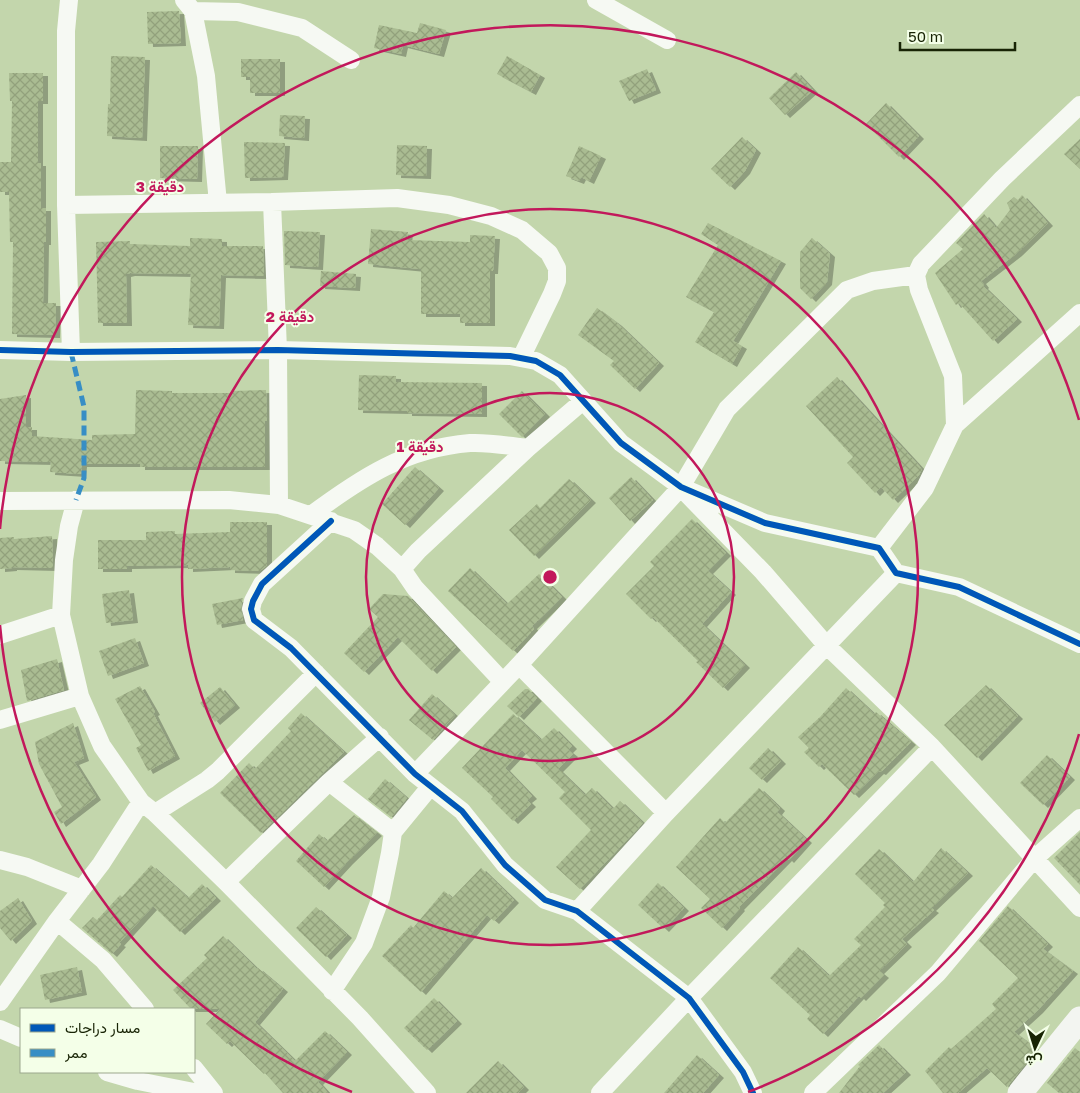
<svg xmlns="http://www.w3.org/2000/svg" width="1080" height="1093" font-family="'Golos Text',Vazirmatn,sans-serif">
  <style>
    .building { fill: url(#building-cross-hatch); filter: url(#shadow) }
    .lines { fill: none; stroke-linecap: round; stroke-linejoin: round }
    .street { stroke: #f6f9f3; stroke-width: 18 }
    .secondary { stroke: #f3f5f1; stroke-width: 25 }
    .quiet { stroke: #378ec5; stroke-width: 5; stroke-dasharray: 10 5; stroke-linecap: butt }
    .cycleway-casing { stroke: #f4ffe8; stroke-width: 9 }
    .cycleway { stroke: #0057b8; stroke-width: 6 }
    .ring { fill: none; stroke: #c2185b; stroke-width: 2.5 }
    .centre { fill: #c2185b; stroke: #f4ffe8; stroke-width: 2.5 }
    .ring-label { font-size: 15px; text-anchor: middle; font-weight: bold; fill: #c2185b; stroke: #f4ffe8; stroke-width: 4; stroke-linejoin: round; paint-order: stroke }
  </style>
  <defs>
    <pattern id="building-cross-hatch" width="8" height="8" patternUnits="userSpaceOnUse" patternTransform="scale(1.25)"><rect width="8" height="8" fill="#aabc92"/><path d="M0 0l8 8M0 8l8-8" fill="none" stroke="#92a17c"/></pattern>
    <filter id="shadow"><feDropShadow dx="5" dy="3" stdDeviation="0" flood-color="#0004"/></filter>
  </defs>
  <rect width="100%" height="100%" fill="#c3d6ac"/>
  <path class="building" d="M179,11L181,43L148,44L147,12Z
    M420,23L446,30L439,54L403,45L401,54L374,48L379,25L417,33Z
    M111,56L145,57L142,138L107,136L108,104H110Z
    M507,56L540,75L531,92L497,74Z
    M241,59H280V93H250V77H241Z
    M647,69L656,90L629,101L619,81Z
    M796,72L813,90L785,115L769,98Z
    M9,73H43V101H38V163H41V208H46V242H44L43,303H56L55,335L12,334L13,242H10L9,192H0V162H11L12,101H10Z
    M886,103L919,136L899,157L866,124Z
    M280,115L305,116L304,138L279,136Z
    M742,137L756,150L745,171L730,187L711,169Z
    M1080,139V169L1064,154Z
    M244,142L285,143L283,177L245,178Z
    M397,145L427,146L426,176L396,175Z
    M160,146H198L197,179L160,178Z
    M579,146L601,156L589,181L581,177L579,181L566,176Z
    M1022,195L1048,223L1017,253L981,281L984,285L983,286L1017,319L993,341L959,303L956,305L935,273L963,249L956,243L984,214L996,228L1010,210L1007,203L1014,197L1018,200Z
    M708,223L781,261L733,341L742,346L732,364L695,342L714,312L686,297L718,245L701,234Z
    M371,229L408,232L407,240L470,242V235L495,236L493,271H490V323H460V314H421V269L368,264Z
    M284,231L320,232L318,267L285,265Z
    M190,238L222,239V246H263L264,276L221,275L219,326L188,325L191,274L130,273L126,274L127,323H98L96,242L130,241V244L190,246Z
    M812,238L830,254L827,282L811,299L800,288V252Z
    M321,271L356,274L355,288L320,286Z
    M597,308L617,323L659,363L635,389L610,365L614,361L578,335Z
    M359,375L396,376V382L482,383V414L407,413V411L358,410Z
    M837,377L922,469L919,475L893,500L881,487L875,493L847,463L853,457L806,406Z
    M136,390L172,391V393H233V391L266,390L267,421H265V467H140V464H82L81,474L50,472L51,462L0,461V399L26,395V427H32V436L92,440V435L135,434Z
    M522,391L545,414L522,437L499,414Z
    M415,467L439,488L405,525L382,504Z
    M631,477L653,500L630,521L609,498Z
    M569,479L591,500L534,556L509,530L537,504L540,508Z
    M692,519L726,553L708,571L731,592L702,624L745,665L723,688L696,662L698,661L653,617L651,619L626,594L654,566L650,562Z
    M230,522H267V565L260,571L230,570V567L188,569V565L127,566V569H98V540H146V532L175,531V534L230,532Z
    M52,536L53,568L12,567V568L0,569V538L14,537V539Z
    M470,568L507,604L539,574L562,597L532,626L534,629L513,651L448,591Z
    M129,590L133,620L106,623L102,594Z
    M383,594L408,596L456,647L432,671L398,637L364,672L344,653L378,617L369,609Z
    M243,598L241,607L243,620L217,625L212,604Z
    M135,638L144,663L108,676L99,651Z
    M57,659L64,690L27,701L21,670Z
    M986,685L1018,716L977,758L944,725Z
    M140,686L155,712L153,713L175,756L148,771L136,748L141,745L115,699Z
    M220,687L235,705L215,722L200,703Z
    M846,688L874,714L876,712L911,742L881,772L879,771L854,795L822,764L819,767L804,752L809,748L798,737L820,717Z
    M525,689H528L537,698L519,717L507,706Z
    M432,694L455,715L433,740L409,720Z
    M301,713L344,752L261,833L220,793L249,763L255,769L291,731L288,728Z
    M513,714L541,740L554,728L572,746L568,750L573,754L558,769L585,795L592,788L613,809L620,801L643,823L580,889L556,867L591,830L559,798L565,792L522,750L505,768L532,796L527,800L531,804L513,821L491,799L493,797L462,768Z
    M73,723L84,758L74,762L96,797L61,824L54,812L62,807L39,764L35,742Z
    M768,748L781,761L762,780L749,768Z
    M1047,755L1070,777L1043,805L1020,783Z
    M385,779L407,798L391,817L368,799Z
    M759,788L780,808L777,812L807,840L789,860L787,858L739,907L740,908L722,928L701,908L710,899L676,867L720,818L725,823Z
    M354,815L377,833L348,861L324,887L296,861L319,834L327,841Z
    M1080,832V885L1054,858Z
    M941,848L968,873L931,908L934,910L902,939L907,944L879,971L884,975L861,998L859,996L823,1034L807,1019L810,1015L770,978L798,947L829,976L861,945L854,939L885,907L883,905L885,903L855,874L879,849L913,882Z
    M151,865L188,898L202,884L216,898L180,932L153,906L119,943L121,944L112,954L82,928L93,917L97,920L120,895L122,897Z
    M481,868L514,900L494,921L487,915L421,992L382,956L411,925L413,928L444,891L452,898Z
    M658,883L684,908L664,929L638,905Z
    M18,898L32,921L11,941L0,928V911Z
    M1008,906L1048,944L1043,949L1073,971L1038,1010L1014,1032L1037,1049L1007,1087L987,1068L958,1093H943L925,1071L949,1047L951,1049L996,1009L992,1004L1018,978L979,941Z
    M316,907L347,935L326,957L296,928Z
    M223,936L257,969L258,968L283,989L255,1022L295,1061L325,1031L347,1052L318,1082L328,1093H283L265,1073L264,1074L230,1041L227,1044L206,1024L220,1009H191L173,990L207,958L204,955Z
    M77,967L82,992L45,1000L40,975Z
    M434,998L457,1021L427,1050L404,1028Z
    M879,1045L906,1072L883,1093H839L860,1066L858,1065Z
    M1075,1048L1080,1052V1093H1059L1047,1083Z
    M697,1055L719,1075L703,1093H664Z
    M498,1061L524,1087L518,1093H466Z"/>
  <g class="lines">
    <path class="street" d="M69,0L66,31V205L71,352
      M184,0L193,11L206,76L218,203
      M596,0L667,40
      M193,11L238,12L302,28L351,60
      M272,202L278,350L279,505
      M66,205L272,202L397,198L449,205L491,216L522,230L549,253L557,268V281L552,294L521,358
      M0,350L71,352L278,350L510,356L536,361L560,375L621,443L681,487L765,523L879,548L896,573L959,587L1080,644
      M955,425L1080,313
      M686,493L763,572L827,646L932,747
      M76,500L69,526L64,560L61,615L80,696L102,746L141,802L155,813L226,882L360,1018L427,1093
      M0,501L229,500L279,505L354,530L377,546L402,569
      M311,515C361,478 406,448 470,443C489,442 509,446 528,448
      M331,521L262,584L253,601L251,609L254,620L291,648L415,774L462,811L505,865L545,900L577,911L689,998L743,1072L753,1093
      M879,548L925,488L955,425L953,376L919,290L916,275L921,264L1002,179L1080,105
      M0,635L61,615
      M519,665L666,813
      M503,682L415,588L402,569L418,551L528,448L583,401
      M0,720L80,696
      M415,774L519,665L681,487L727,409L847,290L873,281L916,275
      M329,782L393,832
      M155,813L207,780L218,771L316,673
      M0,860L27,867L82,889
      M226,882L329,782L380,737
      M577,911L666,813L896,573
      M57,921L103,960L145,1009
      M332,991L364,943L381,897L390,853L393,832L430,787
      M0,1002L57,921L101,864L141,802
      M0,1029L21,1038
      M194,1068L214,1093
      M107,1072L138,1081L199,1093
      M600,1093L689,998L932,747L1080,908
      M813,1093L938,973L1034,859L1080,818"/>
    <path class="secondary" d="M1020,1093L1080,1019"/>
    <path class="quiet" d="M71,352L84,407V478L76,500"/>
    <defs>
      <path id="cycleway" d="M0,350L71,352L278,350L510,356L536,361L560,375L621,443L681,487L765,523L879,548L896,573L959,587L1080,644
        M331,521L262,584L253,601L251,609L254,620L291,648L415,774L462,811L505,865L545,900L577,911L689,998L743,1072L753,1093"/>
    </defs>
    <use href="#cycleway" class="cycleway-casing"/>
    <use href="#cycleway" class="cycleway"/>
  </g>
  <g class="ring">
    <circle cx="550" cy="577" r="184"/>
    <circle cx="550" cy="577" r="368"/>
    <path d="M1079 734A552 552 0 0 1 748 1092M352 1092A552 552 0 0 1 0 625M0 529A552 552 0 0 1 1079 420"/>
  </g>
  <circle cx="550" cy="577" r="8" class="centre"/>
  <g class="ring-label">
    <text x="160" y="192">3 دقيقة</text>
    <text x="290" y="322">2 دقيقة</text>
    <text x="420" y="452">1 دقيقة</text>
  </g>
  <rect x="20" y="1008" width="175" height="65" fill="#f4ffe8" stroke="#9ca78d"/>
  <rect x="30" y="1024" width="25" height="8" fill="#0057b8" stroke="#9ca78d"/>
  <text x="65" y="1033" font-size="15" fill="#182405">مسار دراجات</text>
  <rect x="30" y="1049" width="25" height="8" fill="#378ec5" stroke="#9ca78d"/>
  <text x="65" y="1058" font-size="15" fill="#182405">ممر</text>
  <g transform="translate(1035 1048) rotate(184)" stroke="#f4ffe8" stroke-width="4" paint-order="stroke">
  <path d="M0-4L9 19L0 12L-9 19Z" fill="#182405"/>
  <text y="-8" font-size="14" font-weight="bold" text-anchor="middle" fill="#182405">ش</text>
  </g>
  <path d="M900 42v8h115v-8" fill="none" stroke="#182405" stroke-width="2.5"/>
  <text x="908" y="42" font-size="15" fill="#182405" stroke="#f4ffe8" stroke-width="4" paint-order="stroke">50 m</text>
</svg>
